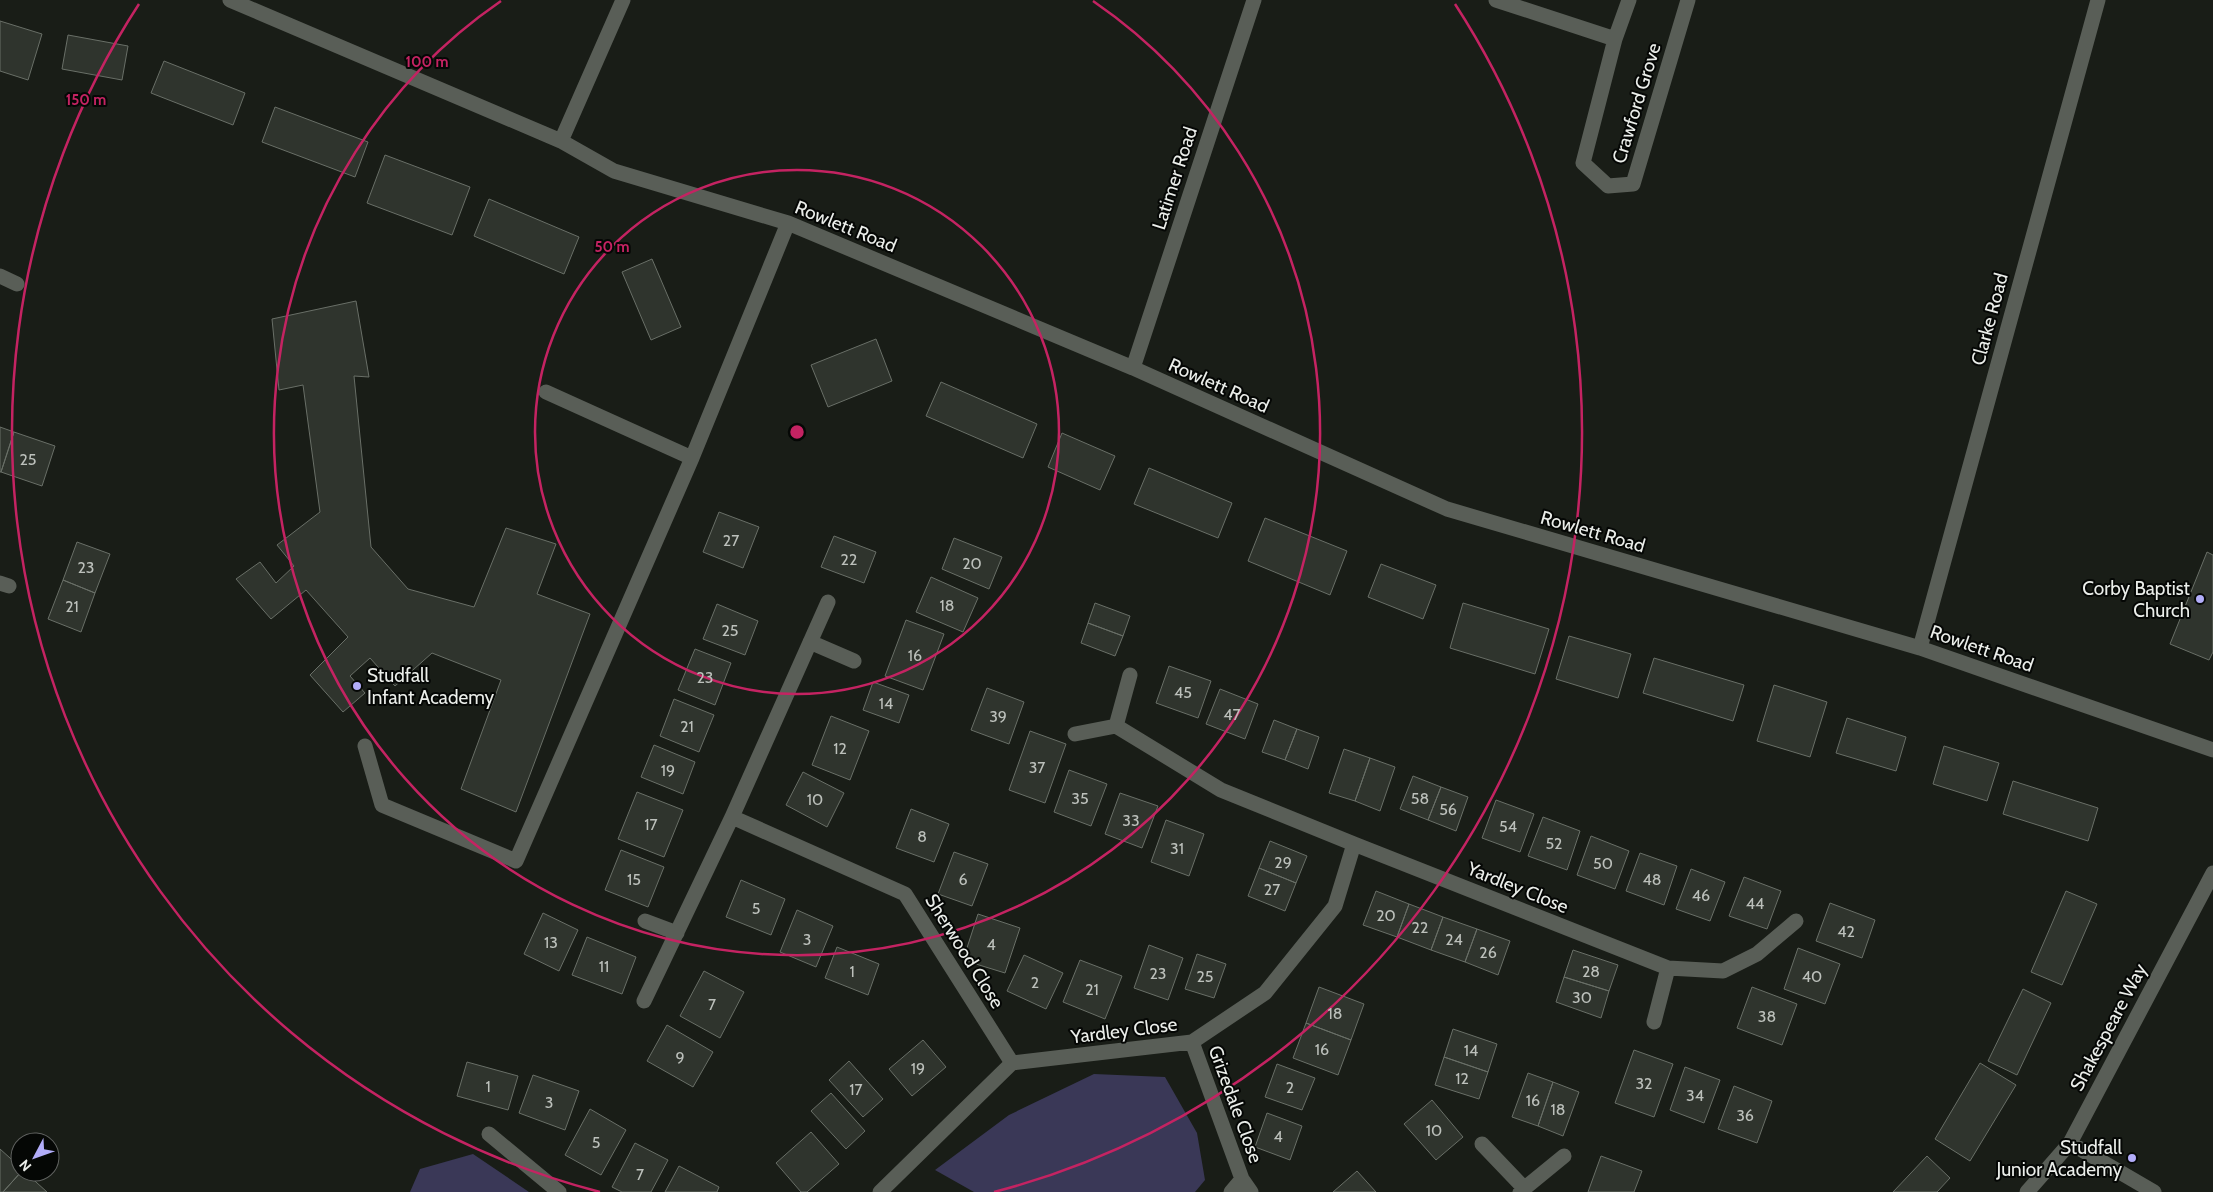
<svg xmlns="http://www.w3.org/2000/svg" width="2213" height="1192" font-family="Cabin,sans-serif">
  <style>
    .green { fill: #3a3857 }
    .building { fill: #2f342d; stroke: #696f67 }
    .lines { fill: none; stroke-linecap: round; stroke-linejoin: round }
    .minor { stroke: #595e57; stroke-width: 15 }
    .ring { fill: none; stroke: #c42362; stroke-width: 2.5 }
    .poi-dot { fill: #b2adf9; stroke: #050705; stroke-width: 2 }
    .labels { text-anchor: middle; stroke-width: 4; stroke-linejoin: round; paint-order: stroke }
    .number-label { font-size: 16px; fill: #bcc0bb }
    .street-label { font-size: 19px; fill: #ebeeea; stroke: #050705 }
    .poi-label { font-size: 19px; fill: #ebeeea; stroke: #050705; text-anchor: end }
    .centre { fill: #c42362; stroke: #050705; stroke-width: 2.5 }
    .ring-label { font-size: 15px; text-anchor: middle; font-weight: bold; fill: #c42362; stroke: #050705; stroke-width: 4; stroke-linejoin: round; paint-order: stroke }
  </style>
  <rect width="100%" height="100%" fill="#191d17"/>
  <path class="green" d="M1094,1074L1165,1077L1197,1133L1205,1180L1195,1192H974L935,1170L1009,1115Z
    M473,1154L529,1192H410L420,1169Z"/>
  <path class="building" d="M0,21L42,34L28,80L0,71Z
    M68,35L128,46L122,80L62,69Z
    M164,61L245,93L233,125L151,93Z
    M275,107L368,142L355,177L262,142Z
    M385,155L470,187L452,235L367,203Z
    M489,199L579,237L564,274L474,236Z
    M652,259L681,327L651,340L622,272Z
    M356,301L369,377L354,376L371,547L408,589L474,607L506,528L556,544L537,594L590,614L516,812L461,789L501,680L432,653L395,686L370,658L350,676L365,693L343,712L310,675L348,637L306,590L271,619L236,579L260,562L276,583L294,566L277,545L320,512L303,385L279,390L272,319Z
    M876,339L892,381L828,407L811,365Z
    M941,382L1037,424L1023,458L926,416Z
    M0,427L14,432L1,472H0Z
    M14,432L55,446L42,486L1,472Z
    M1062,433L1115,456L1100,490L1048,467Z
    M1149,468L1232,503L1218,538L1134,504Z
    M719,512L759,527L743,568L703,552Z
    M1265,518L1347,551L1330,595L1248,561Z
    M834,536L876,552L864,583L821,567Z
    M954,538L1002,557L989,589L942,569Z
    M77,542L110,554L95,593L63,580Z
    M2207,552L2213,555V652L2209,660L2170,644Z
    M1381,564L1436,585L1423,619L1368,597Z
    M931,577L978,598L963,632L916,612Z
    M63,580L95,593L81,632L48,619Z
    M1095,603L1130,616L1123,636L1088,623Z
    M1463,603L1549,629L1535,674L1450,648Z
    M717,604L758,621L745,655L703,639Z
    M906,620L944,634L923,690L885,676Z
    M1088,623L1123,636L1115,656L1081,643Z
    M1569,636L1631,654L1618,698L1556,679Z
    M695,649L731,663L715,705L678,690Z
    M1654,658L1744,685L1733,721L1643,693Z
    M1169,666L1211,681L1198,718L1156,703Z
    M873,682L909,695L899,723L863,710Z
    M1774,685L1827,702L1810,757L1757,741Z
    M987,688L1024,702L1009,744L971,730Z
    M1220,689L1258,704L1245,739L1206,724Z
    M674,699L714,715L699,752L660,736Z
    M831,716L869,731L850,780L812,765Z
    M1847,718L1906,737L1896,771L1836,753Z
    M1274,720L1297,729L1285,760L1262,752Z
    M1297,729L1319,737L1308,769L1285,760Z
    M1030,731L1066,744L1045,803L1009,790Z
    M654,745L695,762L683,794L641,777Z
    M1944,746L1999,763L1987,801L1933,784Z
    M1344,749L1370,758L1355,801L1329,793Z
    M1370,758L1395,767L1380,811L1355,801Z
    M1069,770L1107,784L1091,826L1054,812Z
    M803,772L844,793L827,827L786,805Z
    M1413,776L1441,787L1428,820L1400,809Z
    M2013,781L2098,808L2088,841L2003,814Z
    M1441,787L1468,797L1456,831L1428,820Z
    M637,792L683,810L664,857L618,839Z
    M1120,793L1158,806L1142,848L1105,834Z
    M1496,800L1534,814L1520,852L1482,838Z
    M911,809L949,824L934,862L896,848Z
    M1543,817L1580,831L1567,870L1528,856Z
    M1166,820L1204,834L1189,876L1151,862Z
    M1591,836L1629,851L1615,889L1577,875Z
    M1270,841L1307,856L1296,883L1259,868Z
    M621,850L664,867L648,907L605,890Z
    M954,852L988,864L972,906L938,894Z
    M1640,853L1677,866L1664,905L1626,891Z
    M1259,868L1296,883L1285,911L1248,896Z
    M1691,869L1725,882L1710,921L1676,909Z
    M1744,877L1781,891L1767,929L1729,916Z
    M741,880L785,899L771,935L726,917Z
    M1376,891L1409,904L1397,937L1363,925Z
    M2066,891L2097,904L2062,985L2031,972Z
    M1830,903L1875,920L1862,958L1816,941Z
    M1409,904L1443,917L1431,950L1397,937Z
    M797,910L833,926L816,967L780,952Z
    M543,913L578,930L559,971L524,954Z
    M978,914L1020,928L1005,973L963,960Z
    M1443,917L1477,929L1465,962L1431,950Z
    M1477,929L1510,941L1498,975L1465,962Z
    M587,937L636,957L622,994L572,975Z
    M1149,945L1183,958L1168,1000L1134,988Z
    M837,947L879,964L868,995L825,978Z
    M1798,948L1840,964L1825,1004L1784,989Z
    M1573,950L1618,965L1609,991L1564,977Z
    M1197,954L1226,964L1214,998L1185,989Z
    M1024,955L1063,973L1046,1009L1007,991Z
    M1080,960L1122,976L1105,1019L1063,1002Z
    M704,971L744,992L720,1038L680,1016Z
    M1564,977L1609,991L1601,1018L1556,1002Z
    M1319,987L1364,1004L1351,1040L1306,1023Z
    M1752,987L1797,1004L1782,1045L1737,1028Z
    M2023,989L2051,1003L2017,1075L1988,1061Z
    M1306,1023L1351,1040L1338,1075L1293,1058Z
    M667,1025L713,1052L693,1087L647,1061Z
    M1453,1029L1497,1044L1488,1072L1444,1057Z
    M923,1040L946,1067L912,1096L889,1069Z
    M1634,1050L1673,1064L1654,1117L1615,1103Z
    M1444,1057L1488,1072L1479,1099L1435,1085Z
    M849,1061L883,1099L863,1117L829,1080Z
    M467,1062L518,1076L508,1110L457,1096Z
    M1980,1063L2016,1085L1970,1161L1935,1139Z
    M1277,1064L1315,1078L1302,1110L1265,1097Z
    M1685,1067L1720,1080L1704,1123L1670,1110Z
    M1528,1073L1553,1082L1538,1126L1512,1117Z
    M533,1075L579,1091L565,1130L519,1113Z
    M1553,1082L1579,1092L1563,1136L1538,1126Z
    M1734,1086L1772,1101L1757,1143L1718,1129Z
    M831,1093L865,1131L846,1149L811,1111Z
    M1432,1100L1463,1137L1436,1160L1404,1124Z
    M590,1109L626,1130L601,1175L565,1155Z
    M1267,1113L1302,1126L1290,1160L1255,1147Z
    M811,1132L839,1164L807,1192H801L776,1163Z
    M635,1143L668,1160L651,1192H622L612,1187Z
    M0,1149L20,1167L21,1172L3,1192H0Z
    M1601,1156L1642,1171L1634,1192H1588Z
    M1927,1156L1950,1178L1937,1192H1893Z
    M679,1166L719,1187L717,1192H665Z
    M1357,1171L1376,1192H1333Z
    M21,1172H25L47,1192H3Z"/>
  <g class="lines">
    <path class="minor" d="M230,0L561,141L614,171L788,223L1133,368L1447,509L1920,648L2213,750
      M1496,0L1615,39L1629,0
      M1615,39L1583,163L1608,186L1633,184L1688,0
      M561,141L623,0
      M0,276L17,284
      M1133,368L1254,0
      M546,392L692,458L788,223
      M0,583L9,586
      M828,602L732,817L905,894L1012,1063
      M810,642L854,661
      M1920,648L2098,0
      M1116,726L1130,675
      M1075,734L1116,726L1221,790L1354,844
      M365,746L382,805L516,861L692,458
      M645,921L677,933
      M644,1001L732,817
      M1654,1022L1668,968
      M1192,1042L1242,1179L1251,1192
      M489,1134L559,1192
      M2070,1143L2154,1192
      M1482,1144L1524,1188
      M880,1192L1012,1063L1192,1042L1265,993L1335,906L1354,844L1668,968L1723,971L1757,954L1796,921
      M1231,1192L1242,1179
      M1520,1192L1564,1156
      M2027,1192L2070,1143L2213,873"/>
  </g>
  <g class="ring">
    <circle cx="797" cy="432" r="262"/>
    <path d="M1093 1A523 523 0 1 1 501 1"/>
    <path d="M600 1192A785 785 0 0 1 139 4M1455 4A785 785 0 0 1 994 1192"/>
  </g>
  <g class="poi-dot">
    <circle cx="2200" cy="599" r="5"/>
    <circle cx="357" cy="686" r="5"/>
    <circle cx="2132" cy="1158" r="5"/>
  </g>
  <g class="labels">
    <g class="number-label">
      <text x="28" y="465">25</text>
      <text x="731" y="546">27</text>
      <text x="849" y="565">22</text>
      <text x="972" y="569">20</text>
      <text x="86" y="573">23</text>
      <text x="947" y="611">18</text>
      <text x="72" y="612">21</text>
      <text x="730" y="636">25</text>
      <text x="915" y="661">16</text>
      <text x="705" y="683">23</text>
      <text x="1183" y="698">45</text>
      <text x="886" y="709">14</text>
      <text x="1232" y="720">47</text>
      <text x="998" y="722">39</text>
      <text x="687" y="732">21</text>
      <text x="840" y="754">12</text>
      <text x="1037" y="773">37</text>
      <text x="668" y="776">19</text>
      <text x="1080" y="804">35</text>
      <text x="1420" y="804">58</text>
      <text x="815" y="805">10</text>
      <text x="1448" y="815">56</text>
      <text x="1131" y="826">33</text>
      <text x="651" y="830">17</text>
      <text x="1508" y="832">54</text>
      <text x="922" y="842">8</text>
      <text x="1554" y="849">52</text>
      <text x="1177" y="854">31</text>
      <text x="1283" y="868">29</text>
      <text x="1603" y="869">50</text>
      <text x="634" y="885">15</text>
      <text x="963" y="885">6</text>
      <text x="1652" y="885">48</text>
      <text x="1272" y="895">27</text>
      <text x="1701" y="901">46</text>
      <text x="1755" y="909">44</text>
      <text x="756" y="914">5</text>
      <text x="1386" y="921">20</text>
      <text x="1420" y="933">22</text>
      <text x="1846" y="937">42</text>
      <text x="807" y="945">3</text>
      <text x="1454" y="945">24</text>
      <text x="551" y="948">13</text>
      <text x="991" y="950">4</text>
      <text x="1488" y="958">26</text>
      <text x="604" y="972">11</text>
      <text x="852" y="977">1</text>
      <text x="1591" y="977">28</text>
      <text x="1158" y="979">23</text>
      <text x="1205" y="982">25</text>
      <text x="1812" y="982">40</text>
      <text x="1035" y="988">2</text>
      <text x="1092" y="995">21</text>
      <text x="1582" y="1003">30</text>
      <text x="712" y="1010">7</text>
      <text x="1335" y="1019">18</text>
      <text x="1767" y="1022">38</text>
      <text x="1322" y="1055">16</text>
      <text x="1471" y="1056">14</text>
      <text x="680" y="1063">9</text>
      <text x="918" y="1074">19</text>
      <text x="1462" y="1084">12</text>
      <text x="1644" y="1089">32</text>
      <text x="488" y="1092">1</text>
      <text x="1290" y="1093">2</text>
      <text x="856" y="1095">17</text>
      <text x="1695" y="1101">34</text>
      <text x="1533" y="1106">16</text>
      <text x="549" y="1108">3</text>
      <text x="1558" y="1115">18</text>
      <text x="1745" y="1121">36</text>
      <text x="1434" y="1136">10</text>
      <text x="1278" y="1142">4</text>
      <text x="596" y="1148">5</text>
      <text x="640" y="1180">7</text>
    </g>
    <g class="street-label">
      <text transform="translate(1636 103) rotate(-73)" y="7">Crawford Grove</text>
      <text transform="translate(1174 178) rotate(-72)" y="7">Latimer Road</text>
      <text transform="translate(846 226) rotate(22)" y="7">Rowlett Road</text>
      <text transform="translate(1989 319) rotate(-75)" y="7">Clarke Road</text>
      <text transform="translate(1219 385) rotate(24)" y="7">Rowlett Road</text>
      <text transform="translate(1593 531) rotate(16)" y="7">Rowlett Road</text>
      <text transform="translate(1982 648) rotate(19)" y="7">Rowlett Road</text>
      <text transform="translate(1518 887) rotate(22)" y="7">Yardley Close</text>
      <text transform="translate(965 951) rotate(58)" y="7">Sherwood Close</text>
      <text transform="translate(2108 1027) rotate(-62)" y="7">Shakespeare Way</text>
      <text transform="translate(1124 1030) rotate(-7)" y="7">Yardley Close</text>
      <text transform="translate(1236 1104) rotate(70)" y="7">Grizedale Close</text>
    </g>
    <g class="poi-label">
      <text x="2190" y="595">Corby Baptist<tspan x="2190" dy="22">Church</tspan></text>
      <text x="367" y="682" text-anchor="start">Studfall<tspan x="367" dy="22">Infant Academy</tspan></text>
      <text x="2122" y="1154">Studfall<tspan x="2122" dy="22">Junior Academy</tspan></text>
    </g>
  </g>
  <circle cx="797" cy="432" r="8" class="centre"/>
  <g class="ring-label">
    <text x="427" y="67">100 m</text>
    <text x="86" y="105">150 m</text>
    <text x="612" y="252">50 m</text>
  </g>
  <g transform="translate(35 1157) rotate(229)"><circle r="24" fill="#050705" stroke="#616361"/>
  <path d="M0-4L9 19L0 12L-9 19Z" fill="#b2adf9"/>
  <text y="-8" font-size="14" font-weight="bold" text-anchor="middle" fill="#ebeeea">N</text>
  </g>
</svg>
